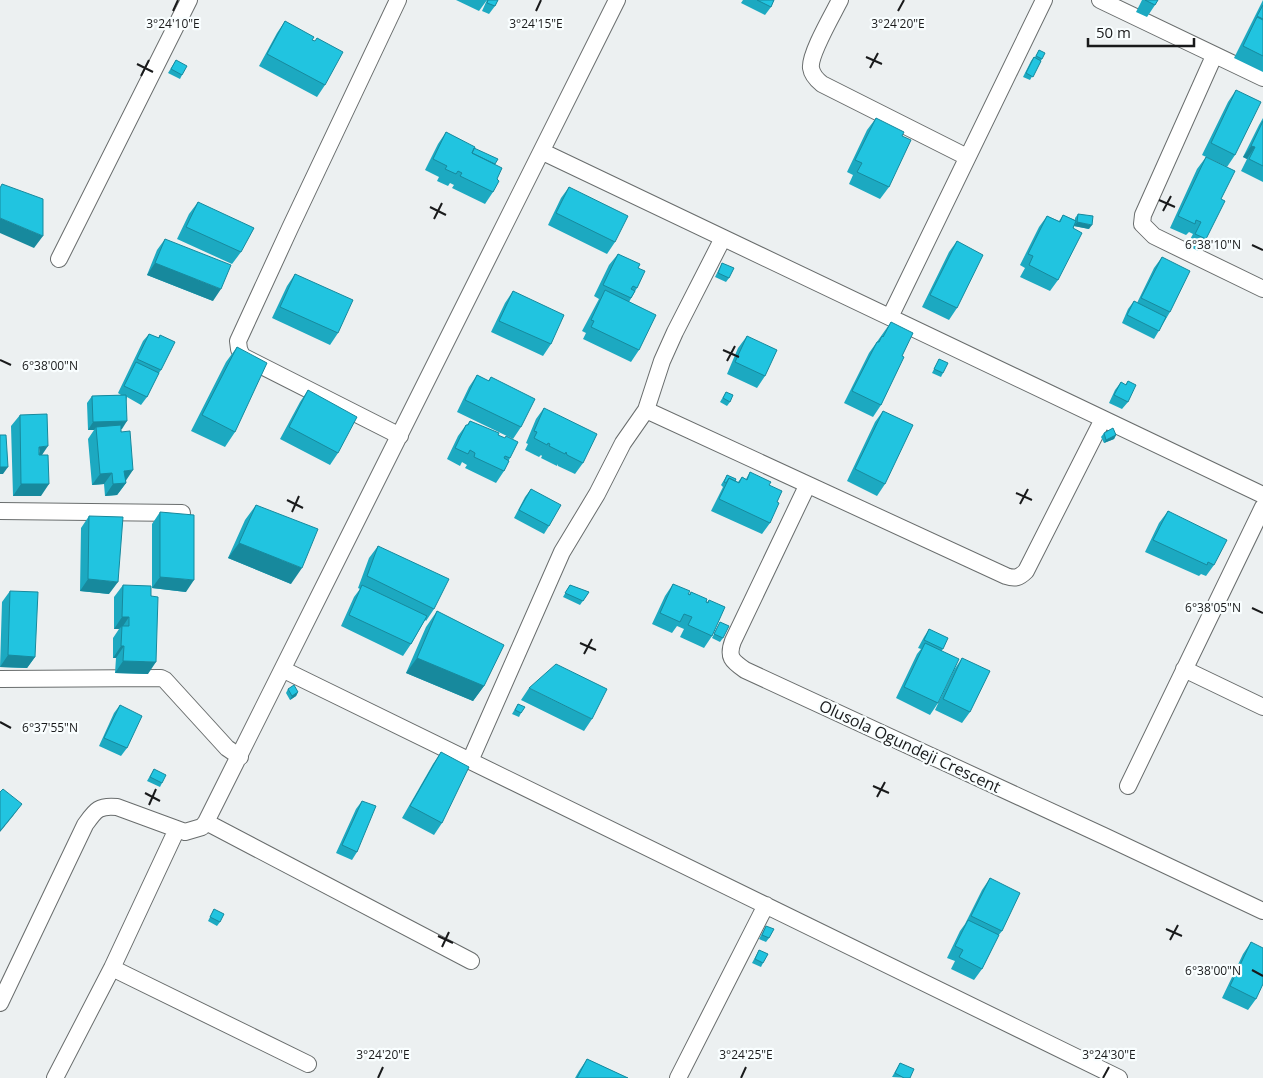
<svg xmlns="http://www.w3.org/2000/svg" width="1263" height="1078" font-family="'Open Sans',sans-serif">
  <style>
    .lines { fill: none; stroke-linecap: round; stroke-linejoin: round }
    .minor-casing { stroke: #696d6d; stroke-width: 18 }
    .minor { stroke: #fff; stroke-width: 16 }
    .wall { fill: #1ca9c1 }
    .shaded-wall { fill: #17899d }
    .building { fill: #21c4e0; stroke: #17899d }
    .ticks { fill: none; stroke: #191a1b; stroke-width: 2 }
    .labels { text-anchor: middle; stroke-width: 4.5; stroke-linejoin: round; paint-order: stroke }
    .street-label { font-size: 16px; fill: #191a1b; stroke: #f9feff }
    .ticks-label { font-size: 12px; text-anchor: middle; fill: #191a1b; stroke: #f9feff; stroke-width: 4.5; stroke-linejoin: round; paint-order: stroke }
  </style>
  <rect width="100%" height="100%" fill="#ecf0f1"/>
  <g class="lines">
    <defs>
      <path id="minor" d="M398,0L290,228L238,341L239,349L242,356L400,436
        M840,0C833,14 809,55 811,68C812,75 817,80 822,84L967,157
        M1100,0L1263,78
        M1214,56L1143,215L1142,224L1154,236L1263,289
        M543,152L1263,495
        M59,259L189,0
        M890,317L1044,0
        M646,410L662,361L675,332L723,238
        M807,486L733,641C727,657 732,661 745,670L1104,836L1263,911
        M0,511L182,513
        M1184,669L1263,707
        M284,670L1119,1078
        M0,679L161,678L165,680L227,748L240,757
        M470,761L562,552L597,494L623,443L646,410L1006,576C1015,579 1019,578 1026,571L1103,419
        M1128,786L1263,507
        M206,822L471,961
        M112,968L308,1064
        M0,1003L85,825C95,811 98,805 117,807L185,832L202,827L206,822L617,0
        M55,1078L112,968L177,829
        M678,1078L766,905"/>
    </defs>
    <use href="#minor" class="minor-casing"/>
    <use href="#minor" class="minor"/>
  </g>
  <path class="wall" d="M456,0H487L479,11Z
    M487,0H498L495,6L489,14L482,11Z
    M743,0H774L771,7L765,15L741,3Z
    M1142,0H1158L1155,5L1147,17L1136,12Z
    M1263,0V72L1234,58Z
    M285,21L312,40L325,85L317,97L259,66L277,33Z
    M1039,50L1042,59L1030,80L1023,77L1031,61L1034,57H1035Z
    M176,60L182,75L180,79L168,73Z
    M1236,90L1235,155L1227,167L1202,155L1228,102Z
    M876,118L902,136L889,187L880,199L849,184L853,175L847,172L867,130Z
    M1263,118V182L1241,171L1247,159L1243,157L1259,125Z
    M446,132L474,148L495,164L497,179L493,192L485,204L452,188L454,185L450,183L448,186L437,181L439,177L425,170L438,144Z
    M1206,157L1221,199L1206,239L1198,251L1187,245L1193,234L1189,232L1186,235L1170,228L1197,169Z
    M569,187L615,242L607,254L548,225L561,198Z
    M198,202L241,252L232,264L177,239L189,214Z
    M1078,214L1089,229L1074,226L1058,280L1050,291L1020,277L1025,268L1020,265L1039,227L1047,216L1059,221L1063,215L1075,220V218Z
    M165,239L213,301L147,275L157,250Z
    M957,241V308L949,320L922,307L949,252Z
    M618,254L638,268L637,288L629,302L639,350L631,362L583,339L586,333L582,331L599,299L594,296L609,265Z
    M1162,257L1170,312L1154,339L1122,323L1128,309L1134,301L1137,303L1154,268Z
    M722,263L729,278L726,282L715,277Z
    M295,274L338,333L330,345L272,318L287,286Z
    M513,291L551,344L543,356L491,332L505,303Z
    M891,322L902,356L881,405L873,417L844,403L869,353Z
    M149,334L158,338L160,335L161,370L156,378L147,397L141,405L127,397L121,429L126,483L117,495L105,496L104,484L92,485L88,439L94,430H88L87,403L92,396L121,395L118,393L143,341Z
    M747,336L765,376L757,388L727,374L738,348Z
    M237,347L235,432L225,447L191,431L226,362Z
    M939,359L943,373L941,377L932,373Z
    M477,375L488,381L491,377L521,427L513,439L457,412L469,387Z
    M1128,381V402L1122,409L1109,403L1115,390L1121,382L1125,385Z
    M308,390L338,453L330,465L280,439L300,402Z
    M726,392L730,402L727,406L720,402Z
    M544,408L583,463L575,474L558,466V464L557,466L541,458L542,456L541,455L539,457L525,450L528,444L526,443L536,419Z
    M883,411L885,484L877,496L847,481L875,422Z
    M20,415L41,455V496H13L11,426Z
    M470,421L498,435L510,458L504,471L496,483L465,468L467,465L462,462L460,466L447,459L458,436L466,425H467Z
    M1104,433L1116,435L1114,439L1104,443L1101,437Z
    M750,472L769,485L777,502L770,523L762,534L711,511L723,487L721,485L727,475L738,482L742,477L746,479Z
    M531,489L549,526L544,534L514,518L525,497Z
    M256,505L291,584L228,558L245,520Z
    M1168,511L1214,565L1206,576L1201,574L1199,576L1145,552L1159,523Z
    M160,512L186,592L152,588V524Z
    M89,516L109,594L80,591L81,528Z
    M378,546L434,609L426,621L425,620L411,644L403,656L341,626L354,597L360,589L358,588L369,558Z
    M673,584L688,594H689L691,592L707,602L709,600L712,636L704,648L680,637L684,629L677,626L672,633L652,624L665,596Z
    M123,585L148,674L115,673L116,658H113V638L119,629H114V597Z
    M570,585L589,592L580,605L563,597Z
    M10,591L35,657L27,668L0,667L2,602Z
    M437,611L484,686L473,701L406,673L426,627Z
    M720,622L723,638L720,642L712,638Z
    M929,629L943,649L942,650L938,703L930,715L896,698L917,654L921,649L918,648L924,637Z
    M962,658L970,712L962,723L935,710L954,670Z
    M529,688L592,719L584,731L521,700Z
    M288,689L298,692L296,696L290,700L286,693Z
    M518,704L521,713L519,717L512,714Z
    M120,705L127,748L121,756L99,746L114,713Z
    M441,752L442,823L434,835L402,818L433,764Z
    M154,769L162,783L160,787L147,781Z
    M362,801L357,852L352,860L336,853L356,809Z
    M990,878L1002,931L998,936L982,969L974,980L951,969L955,961L947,958L960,931L965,924L982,890Z
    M214,909L220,922L217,926L208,921Z
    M766,926L769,938L766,942L759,939Z
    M1251,942L1256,999L1248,1010L1222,998L1243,954Z
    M759,950L763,963L761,967L752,963Z
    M587,1059L628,1078H575L579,1071Z
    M900,1063L910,1078L892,1077Z"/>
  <path class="shaded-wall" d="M1251,146L1255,147L1247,159L1243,157Z
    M0,218L43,236L34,248L0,233Z
    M1077,222L1092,225L1089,229L1074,226Z
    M155,263L221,289L213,301L147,275Z
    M127,421L122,429H96V427L94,430H88L93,422Z
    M1116,435L1114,439L1104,443L1106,440Z
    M48,446L40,458L39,447Z
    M0,467H8L3,474H0Z
    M133,470L125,482L124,471Z
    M112,473L104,484L92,485L100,474Z
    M126,483L117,495L105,496L113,484Z
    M21,484H49L41,496H13Z
    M239,543L302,568L291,584L228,558Z
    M160,577L194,580L186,592L152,588Z
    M88,579L118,582L109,594L80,591Z
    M122,617H129L121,629L122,626L119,629H114Z
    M121,646H124L116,658H113Z
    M8,655L35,657L27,668L0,667Z
    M417,658L484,686L473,701L406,673Z
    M123,661L156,662L148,674L115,673Z
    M298,692L296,696L290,700L292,696Z
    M22,804L13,816L0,832V831Z"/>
  <path class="building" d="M488,0H498L495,6L487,3Z
    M757,0H774L771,7Z
    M1145,0H1158L1155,5Z
    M1263,5V19L1257,16Z
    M1257,17L1263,20V56L1243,46Z
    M285,21L314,37L312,40L315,41L317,38L343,52L325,85L267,54Z
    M1039,50L1045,53L1042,59L1036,56Z
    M1034,57L1041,61L1033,77L1026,73Z
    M176,60L187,66L182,75L171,69Z
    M1236,90L1261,102L1235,155L1211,143Z
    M876,118L904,132L902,136L911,140L889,187L857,172L862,163L855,160Z
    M1263,121V166L1249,159L1255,147L1251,146Z
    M446,132L475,147L472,153L502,168L497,179L499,181L493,192L460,176L462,173L458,171L456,174L445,169L447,166L433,159Z
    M474,148L498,159L495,164L472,153Z
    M1206,157L1235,171L1221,199L1225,201L1206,239L1195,234L1201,222L1196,220L1195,224L1178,216Z
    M2,184L43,199V236L0,218V188Z
    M569,187L628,216L615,242L556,213Z
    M198,202L254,228L241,252L186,227Z
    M1078,214L1093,216L1092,225L1077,222Z
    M1063,215L1076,221L1073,228L1082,233L1058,280L1029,265L1033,256L1028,254L1047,216L1060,222Z
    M165,239L231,265L221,289L155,263Z
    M957,241L983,255L957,308L930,295Z
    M618,254L640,264L638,268L645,271L637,288L633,286L631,289L635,291L631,298L603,285Z
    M1162,257L1190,271L1170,312L1141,298Z
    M722,263L734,268L729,278L718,273Z
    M295,274L353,300L338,333L280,307Z
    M605,290L656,315L639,350L591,327L594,321L591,320Z
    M513,291L564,315L551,344L499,321Z
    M1134,301L1166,317L1159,331L1127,315Z
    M891,322L913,333L902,356L904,357L881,405L852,391L877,342H879L882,336L883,337Z
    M149,334L159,338L160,335L175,342L161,370L137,359Z
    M747,336L777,350L765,376L735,362Z
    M237,347L267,363L235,432L202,415Z
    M939,359L948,363L943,373L934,369Z
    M136,362L159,373L147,397L124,386Z
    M477,375L489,381L491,377L535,399L521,427L465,400Z
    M1128,381L1136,385L1128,402L1114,395L1121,382L1126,385Z
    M308,390L357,417L338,453L289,427Z
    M726,392L733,395L730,402L723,398Z
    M126,395L127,421L93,422L92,396Z
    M544,408L597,434L583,463L567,455L566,452L565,454L549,446L550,444L548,443L547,445L534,438L537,432L534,431Z
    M883,411L913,425L885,484L855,469Z
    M47,414L48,446L39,447V455H48L49,484H21L20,415Z
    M470,421L499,433L498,435L505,438L506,436L518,442L510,458L505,456L504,458L509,461L504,471L474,457L475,453L470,450L468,454L455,448L466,425H468Z
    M121,425V432L130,431L133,470L124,471L126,483L113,484L112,473L100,474L96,427Z
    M1113,428L1116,435L1106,440L1104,433Z
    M0,435H6L8,467H0Z
    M750,472L771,482L769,485L782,491L777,502L779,503L770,523L719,499L729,478L739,483L742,477L747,480Z
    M727,475L736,479L735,481L729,478L726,483L724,482Z
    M531,489L561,505L549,526L519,510Z
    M256,505L318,529L302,568L239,543Z
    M1168,511L1227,540L1214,565L1208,562L1207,565L1153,540Z
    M160,512L194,515V580L160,577Z
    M89,516L123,517L118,582L88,579Z
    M378,546L449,579L434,609L367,576Z
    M673,584L690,591L688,594L690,595L691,592L707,599L706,602L708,603L709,600L725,607L712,636L688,625L692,617L684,614L680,622L660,613Z
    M123,585L151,586V596L158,597L156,662L123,661L124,646H121L122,626H129V617H122Z
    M362,585L427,616L411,644L349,615Z
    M570,585L589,592L583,601L565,593Z
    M10,591L38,592L35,657L8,655Z
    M437,611L504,645L484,686L417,658Z
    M720,622L729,626L723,638L714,634Z
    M929,629L948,638L943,649L924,640Z
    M925,643L959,659L938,703L904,687Z
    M962,658L990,671L970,712L943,699Z
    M556,664L607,689L592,719L529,688Z
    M294,685L298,692L292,696L288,689Z
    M518,704L525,707L521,713L515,710Z
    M120,705L142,716L127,748L104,738Z
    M441,752L469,767L442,823L410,806Z
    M154,769L166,775L162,783L150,777Z
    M3,789L22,804L0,831V792Z
    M362,801L376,806L357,852L342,845Z
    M990,878L1020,893L1002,931L971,916Z
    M214,909L224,914L220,922L210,917Z
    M968,920L999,935L982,969L959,957L963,950L955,946Z
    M766,926L774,929L769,938L762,935Z
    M1251,942L1263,948V984L1256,999L1230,986Z
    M759,950L768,954L763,963L755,959Z
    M587,1059L628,1078H577Z
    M900,1063L914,1069L910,1078H904L895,1073Z"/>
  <path class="ticks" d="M173,11L178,0M536,11L541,0M898,11L904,0M866,57L882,64M137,64L153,72M870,68L878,53M141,76L149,60M1159,200L1175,207M430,207L446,215M1163,211L1171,196M434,219L442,203M1252,245L1263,250M723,350L739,357M0,360L11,365M727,361L735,346M1016,493L1032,500M287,500L303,508M1020,504L1028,489M292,512L299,496M1252,608L1263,613M580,643L596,650M584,654L592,639M0,722L11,728M873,786L889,793M145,793L160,801M877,797L885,782M149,805L156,789M1166,929L1182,936M438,936L453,943M1170,940L1178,925M442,947L449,932M1252,970L1263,976M378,1078L383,1067M741,1078L746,1067M1103,1078L1109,1067"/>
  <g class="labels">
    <g class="street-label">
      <text transform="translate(910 746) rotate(25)" y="6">Olusola Ogundeji Crescent</text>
    </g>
  </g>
  <g class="ticks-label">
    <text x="173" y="28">3°24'10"E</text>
    <text x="536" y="28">3°24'15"E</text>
    <text x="898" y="28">3°24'20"E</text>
    <text x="1213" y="249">6°38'10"N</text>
    <text x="50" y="370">6°38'00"N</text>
    <text x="1213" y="612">6°38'05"N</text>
    <text x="50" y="732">6°37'55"N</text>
    <text x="1213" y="975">6°38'00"N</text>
    <text x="383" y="1059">3°24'20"E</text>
    <text x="746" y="1059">3°24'25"E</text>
    <text x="1109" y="1059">3°24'30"E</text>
  </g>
  <path d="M1088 38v8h106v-8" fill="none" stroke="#191a1b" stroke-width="2.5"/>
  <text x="1096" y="38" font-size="15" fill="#191a1b" stroke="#f9feff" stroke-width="4" paint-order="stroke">50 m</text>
</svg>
